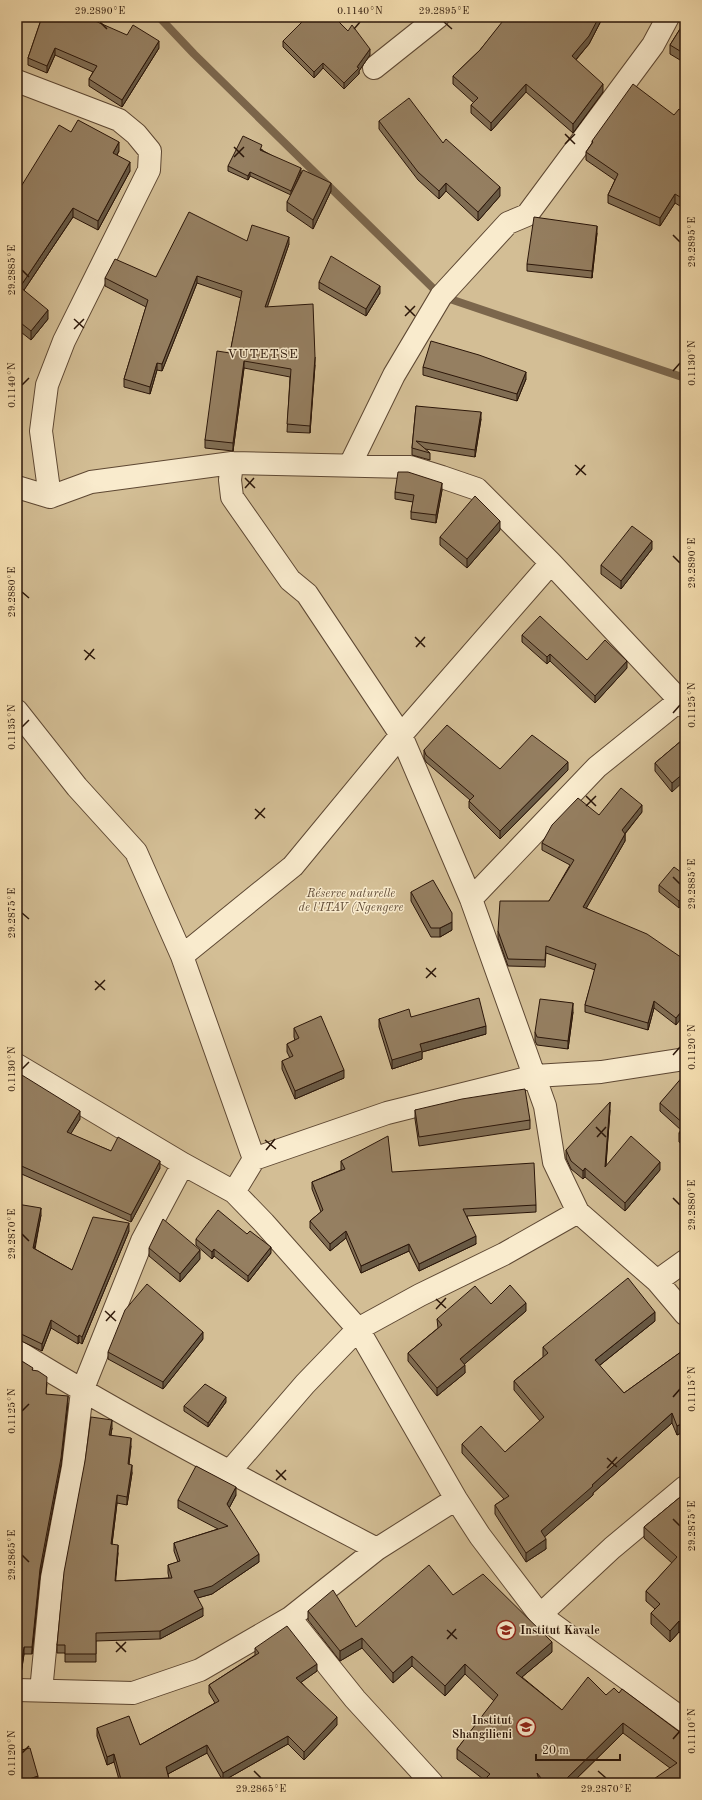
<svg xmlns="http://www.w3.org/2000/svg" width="702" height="1800" font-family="'Old Standard TT',serif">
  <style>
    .green { fill: #d3be95; stroke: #7f6a4f }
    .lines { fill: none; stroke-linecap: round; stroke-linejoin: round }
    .stream { stroke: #7b664c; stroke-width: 8 }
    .minor-casing { stroke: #5e4833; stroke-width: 24 }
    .minor { stroke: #f9ebcd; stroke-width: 22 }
    .wall { fill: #806d53; stroke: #2b1609 }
    .shaded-wall { fill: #685944; stroke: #2b1609 }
    .building { fill: #957f61; stroke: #2b1609 }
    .ticks { fill: none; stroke: #2b1609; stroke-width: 1.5 }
    .labels { text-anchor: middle; stroke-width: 3; stroke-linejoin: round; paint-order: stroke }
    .park-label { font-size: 12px; font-style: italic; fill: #5d4833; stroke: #f9ebcd }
    .poi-label { font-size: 12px; font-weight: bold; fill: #2b1609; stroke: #f9ebcd; text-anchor: start }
    .neighbourhood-label { font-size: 13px; letter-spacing: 1px; fill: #2b1609; stroke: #f9ebcd }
    .neatline { fill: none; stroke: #2b1609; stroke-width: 1.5 }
    .ticks-label { font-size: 10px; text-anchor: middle; fill: #2b1609 }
  </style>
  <rect width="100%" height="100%" fill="#f6e0b2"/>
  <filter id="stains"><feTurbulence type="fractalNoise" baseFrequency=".005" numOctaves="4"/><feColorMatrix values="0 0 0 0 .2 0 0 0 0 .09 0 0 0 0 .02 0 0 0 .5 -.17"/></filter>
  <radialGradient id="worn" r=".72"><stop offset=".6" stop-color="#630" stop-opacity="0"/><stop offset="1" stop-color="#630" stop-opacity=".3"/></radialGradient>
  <path class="green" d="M17,17H685V1783H17Z"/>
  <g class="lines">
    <path class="stream" d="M159,17L194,54L441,296L685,378"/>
    <defs>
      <path id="minor" d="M374,68L438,17
        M17,81L119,120L136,134L150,151L149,170L64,341L47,385L41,431L50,497
        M232,463L230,480L232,497L290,580L307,594L401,735L471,899L545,1106L554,1162L578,1212
        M350,465L394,375L441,296L508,223L527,215L653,45L668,17
        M17,487L50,497L91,482L232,463L410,467L442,477L477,489L551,563L685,706
        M17,711L77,787L136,852L182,956L254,1159L234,1192
        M471,899L597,767L685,696
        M182,956L293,866L401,735L551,563
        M17,1065L183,1164L234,1192L264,1223L358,1329L456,1499L480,1536L540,1615L685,1721
        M254,1159L387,1113L535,1076L601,1072L685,1059
        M657,1281L685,1261
        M17,1351C134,1423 256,1486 377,1549
        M229,1472L305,1384L358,1329L420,1295L504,1254L578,1212L657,1281L685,1314
        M540,1615L612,1548L685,1487
        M290,1618L355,1699L432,1783
        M17,1690L133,1693L200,1670L290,1618L377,1549L456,1499
        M41,1691L52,1578L73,1467L82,1391L142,1241L183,1164"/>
    </defs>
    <use href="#minor" class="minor-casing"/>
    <use href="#minor" class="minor"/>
  </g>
  <path class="wall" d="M42,17L159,48L122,107L89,86V79L93,72L55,55L47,73L28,65V58Z
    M505,17H603L589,44L576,60L603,92L573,133L526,92L491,131L471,113V105L474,103L453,84V76L480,50L506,18Z
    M685,21V63L670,54V45Z
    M283,41L370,55L359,71V74L344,89L323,68L314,78L283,47Z
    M685,113V209L675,203L660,226L608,203V195L615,180L586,160V152L592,143V141L674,115Z
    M379,121L443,143L500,196L478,221L446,191L439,199L418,180L379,129Z
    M71,132L119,151L117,155L130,171L98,230L73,217L24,290L48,319L31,340L17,329V193Z
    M262,149V150L301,172L331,191L313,229L287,211V202L291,195L250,176L248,180L228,171V166Z
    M597,233L592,278L527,271V264Z
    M247,241L289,244L267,306L315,365L310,433L287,432L290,377L244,368L233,451L205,448V440L230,353L241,298L197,283L162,371L157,370L150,394L124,387V379L146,307L105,286V278L156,277Z
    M319,282L380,293L366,316L319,289Z
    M423,367L526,379L517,401L423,375Z
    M416,406L481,419L475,457L425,449L430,453V460L412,455V448Z
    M442,490L436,523L411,519V512L413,502L395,499V492Z
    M500,530L467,568L440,545V537Z
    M652,549L621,589L601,574V565Z
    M522,635L587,660L627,668L595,703L550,661L547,664L522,642Z
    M681,741L672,792L655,771V763Z
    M424,750L500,769L568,770L500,839L469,808V801L470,800L426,762L424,758Z
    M642,812L625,834V841L586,908L685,960L676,1025L654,1008L648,1030L585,1012V1005L595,970L546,953L545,967L508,966L498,938V931L549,901L570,865L542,850V843L599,815Z
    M685,875V901L679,908L659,892V885Z
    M411,892L452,930L440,937H431L411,901Z
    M573,1012L568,1049L537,1045L535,1041V1032Z
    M411,1017L486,1034L422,1052V1059L392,1069L379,1027V1019Z
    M294,1028L344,1078L295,1099L282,1069V1061L290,1058L287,1052V1044L295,1040L294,1037Z
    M17,1072L80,1119L70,1134L111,1151L160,1168L131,1222L17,1172Z
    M685,1077V1147L679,1142V1133L681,1130L660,1111V1103Z
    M415,1110L530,1120V1129L419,1146L415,1119Z
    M610,1110L606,1166L660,1170L625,1211L585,1177L583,1179L571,1169L566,1158V1150Z
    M341,1161L536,1205V1212L467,1216L476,1244L419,1271L409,1251L361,1273L346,1238L330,1251L310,1228V1221L321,1212L312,1189V1182L341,1170Z
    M17,1204L41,1215L35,1249L72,1270L129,1231L82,1344L79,1342L78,1344L51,1328L42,1351L17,1339Z
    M196,1239L271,1253L248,1282L214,1256L212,1259L196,1245Z
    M149,1248L200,1259L180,1282L149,1256Z
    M491,1304L526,1311L464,1364L465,1373L437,1396L408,1361V1353L438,1328L437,1319Z
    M655,1321L599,1366L624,1393L685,1349V1431L677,1435L672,1423L593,1493V1495L544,1537L546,1549L526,1562L495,1514V1505L504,1499L462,1453V1444L505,1452L540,1421L514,1390V1381L543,1357V1347Z
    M203,1339L163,1389L108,1359V1352Z
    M17,1358L33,1370L47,1384L46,1394L68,1403L61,1465L40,1576L32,1654H24L21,1674L17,1673Z
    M226,1402L208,1427L184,1411V1406Z
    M112,1428L111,1435L131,1446L129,1464L132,1473L127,1505L117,1503L112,1544L118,1553L115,1581L169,1578L168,1573V1565L178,1562L174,1551V1543L218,1529L178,1508V1500L236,1495L229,1508L259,1562L212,1594L197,1598L203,1616L160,1639L96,1641V1662H65V1653H57V1645Z
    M685,1493V1637L679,1632L670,1642L651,1624V1613L655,1609L646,1601V1591L672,1563L644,1538V1527Z
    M453,1595L552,1652L522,1677L562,1710L606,1695L619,1693L685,1736V1783L670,1768L623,1733L572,1783H487V1782L457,1759V1749L494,1701L465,1674L445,1696L412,1666L393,1683L362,1648L340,1661L308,1620V1611L356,1627Z
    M255,1648L317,1671L301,1682L337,1725L304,1760L288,1744L223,1781L207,1753L168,1774L170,1783H120L114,1762L107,1765L97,1736V1728L140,1745L215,1703L209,1693V1685L255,1655Z"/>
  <path class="shaded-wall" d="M599,17H603L589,44L572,64V56Z
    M159,41V48L122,107V100Z
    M55,48V55L47,73V66Z
    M370,49V55L359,71V74L344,89V83L357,67Z
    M323,63V68L314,78V72Z
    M526,84V92L491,131V123Z
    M603,84V92L573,133V124Z
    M119,142V151L113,162V153Z
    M130,162V171L98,230V221Z
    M301,168V172L291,195V191Z
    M250,172V176L248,180V176Z
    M331,183V191L313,229V220Z
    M446,183V191L439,199V191Z
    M500,187V196L478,221V212Z
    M675,194V203L660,226V218Z
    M73,208V217L20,296V287Z
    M597,226V233L592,278V271Z
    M289,237V244L265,314V307Z
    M197,276V283L162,371V364Z
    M380,286V293L366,316V309Z
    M48,310V319L31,340V331Z
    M315,357V365L310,433V426Z
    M244,361V368L233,451V443Z
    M157,363V370L150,394V387Z
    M526,372V379L517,401V394Z
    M481,412V419L475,457V450Z
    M442,483V490L436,523V515Z
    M500,521V530L467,568V559Z
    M652,541V549L621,589V581Z
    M550,654V661L547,664V657Z
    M627,661V668L595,703V696Z
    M568,762V770L500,839V831Z
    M685,772V780L672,792V783Z
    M642,805V812L622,837V830Z
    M625,834V841L583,914V907Z
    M685,894V901L679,908V901Z
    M452,922V930L440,937V928Z
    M654,1001V1008L648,1030V1023Z
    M573,1003V1012L568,1049V1041Z
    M685,1007V1014L676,1025V1018Z
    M486,1026V1034L422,1052V1059L392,1069V1060L420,1044Z
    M344,1070V1078L295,1099V1091Z
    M610,1102V1110L605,1175V1167Z
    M80,1111V1119L67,1140V1132Z
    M160,1161V1168L131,1222V1215Z
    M660,1162V1170L625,1211V1203Z
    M585,1168V1177L583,1179V1171Z
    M41,1208V1215L33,1255V1248Z
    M129,1223V1231L82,1344V1337Z
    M346,1231V1238L330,1251V1244Z
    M476,1236V1244L419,1271V1264Z
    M409,1244V1251L361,1273V1266Z
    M271,1247V1253L248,1282V1276Z
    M214,1249V1256L212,1259V1252Z
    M200,1250V1259L180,1282V1274Z
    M526,1303V1311L460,1368V1359Z
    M655,1312V1321L595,1369V1360Z
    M51,1320V1328L42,1351V1344Z
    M203,1332V1339L163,1389V1382Z
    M79,1335V1342L78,1344V1337Z
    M465,1365V1373L437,1396V1388Z
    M68,1396V1403L61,1465L40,1576L32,1654V1647L40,1569Z
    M226,1397V1402L208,1427V1423Z
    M672,1413V1423L593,1493V1495L541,1540V1531Z
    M112,1420V1428L109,1443V1435Z
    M685,1422V1431L677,1435V1426Z
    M131,1438V1446L128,1472V1464Z
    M132,1465V1473L127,1505V1497Z
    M236,1487V1495L227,1512V1504Z
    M117,1495V1503L111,1552V1544Z
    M546,1539V1549L526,1562V1553Z
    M118,1545V1553L115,1589V1581Z
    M259,1554V1562L212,1594L194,1599V1591Z
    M203,1608V1616L160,1639V1631Z
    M679,1621V1632L670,1642V1631Z
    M362,1638V1648L340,1661V1651Z
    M552,1642V1652L516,1682V1673Z
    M24,1647V1654L21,1674V1666Z
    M412,1656V1666L393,1683V1673Z
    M317,1664V1671L296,1686V1678Z
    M465,1664V1674L445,1696V1686Z
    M337,1717V1725L304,1760V1752Z
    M623,1723V1733L572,1783H562Z
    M288,1736V1744L223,1781V1773Z
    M207,1745V1753L166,1775V1767Z
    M114,1754V1762L107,1765V1757Z
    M38,1776V1783H17Z
    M134,1779V1783H122Z"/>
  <path class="building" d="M42,17H86L127,35L133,25L159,41L122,100L89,79L97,66L55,48L47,66L28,58Z
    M307,17H334L348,31L352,25L370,49L357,67L359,68L344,83L323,63L314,72L283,41Z
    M506,17H599L589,36L572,56L603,84L573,124L526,84L491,123L471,105L478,98L453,76L480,50Z
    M685,21V54L670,45Z
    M633,84L674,115L679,109L685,113V200L675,194L660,218L608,195L618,174L586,152L593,142L592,141Z
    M409,98L443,143L446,139L500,187L478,212L446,183L439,191L418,172L379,121Z
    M78,120L119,142L113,153L130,162L98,221L73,208L20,287L48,310L31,331L17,320V193L59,125L71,132Z
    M243,136L262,145L260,150L301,168L291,191L250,172L248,176L228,166Z
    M303,170L331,183L313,220L287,202Z
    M189,212L247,241L252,225L289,237L265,307L313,304L315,357L310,426L287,424L291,369L244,361L233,443L205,440L217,351L230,353L242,291L197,276L162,364L157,363L150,387L124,379L148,300L105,278L115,259L156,277Z
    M534,217L597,226L592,271L527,264Z
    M331,256L380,286L366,309L319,282Z
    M431,341L479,355L526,372L517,394L423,367Z
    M416,406L481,412L475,450L416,441L430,453L412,448Z
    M398,472H408L442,483L436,515L411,512L414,495L395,492Z
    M475,496L500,521L467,559L440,537Z
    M632,526L652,541L621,581L601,565Z
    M540,616L587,660L605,640L627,661L595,696L550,654L547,657L522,635Z
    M447,725L500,769L532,735L568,762L500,831L469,801L474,796L426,755L424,750Z
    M681,741L685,745V772L672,783L655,763Z
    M621,788L642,805L622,830L625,834L583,907L647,934L685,960V1007L676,1018L654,1001L648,1023L585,1005L596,964L546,946L545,960L508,959L498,931L500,901H549L574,860L542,843L552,825L578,798L599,815Z
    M674,867L685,875V894L679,901L659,885Z
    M433,880L452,913V922L440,928H431L411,892Z
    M479,998L486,1026L420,1044L422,1051L392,1060L379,1019L409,1009L411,1017Z
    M540,999L573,1003L568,1041L537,1037L535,1032Z
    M321,1016L344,1070L295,1091L282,1061L293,1056L287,1044L299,1038L294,1028Z
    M17,1072L80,1111L67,1132L111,1151L118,1137L160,1161L131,1215L17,1164Z
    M684,1075L685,1077V1125L660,1103Z
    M525,1089L530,1120L419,1137L415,1110L462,1099Z
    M610,1102L605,1167L631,1136L660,1162L625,1203L585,1168L583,1171L571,1161L566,1150Z
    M685,1125V1138L679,1133Z
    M388,1136L392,1172L534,1163L536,1205L463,1209L476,1236L419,1264L409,1244L361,1266L346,1231L330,1244L310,1221L323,1210L312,1182L345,1169L341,1161Z
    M17,1204L41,1208L33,1248L72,1270L93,1217L129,1223L82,1337L79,1335L78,1337L51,1320L42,1344L17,1332Z
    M218,1210L247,1234L250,1231L271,1247L248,1276L214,1249L212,1252L196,1239Z
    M163,1219L200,1250L180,1274L149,1248Z
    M628,1278L655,1312L595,1360L624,1393L685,1349V1422L677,1426L672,1413L592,1485L593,1486L541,1531L546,1539L526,1553L495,1505L509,1496L462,1444L481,1426L505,1452L544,1417L514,1381L548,1353L543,1347Z
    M147,1284L203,1332L163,1382L108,1352L125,1310Z
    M510,1285L526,1303L460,1359L465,1365L437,1388L408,1353L442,1325L437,1319L475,1286L491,1304Z
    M17,1358L33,1368L32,1370L38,1371L47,1377L46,1394L68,1396L61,1458L40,1569L32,1647H24L21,1666H17Z
    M205,1384L226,1397L208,1423L184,1406Z
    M91,1417L112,1420L109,1435L131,1438L128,1464L132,1465L127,1497L117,1495L111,1544L118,1545L115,1581L172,1578L168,1565L180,1561L174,1543L228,1526L178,1500L196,1466L236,1487L227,1504L259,1554L212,1586L194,1591L203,1608L160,1631L96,1633V1654H65V1645H57L64,1572L85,1461Z
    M685,1493V1626L679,1621L670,1631L651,1613L660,1604L646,1591L677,1557L644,1527Z
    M429,1565L453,1595L483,1574L552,1642L516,1673L562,1710L588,1677L606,1695L614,1688L619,1693L622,1689L685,1736V1783H648L677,1763L623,1723L562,1783H545L537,1773L540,1783H487V1777L490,1774L457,1749L498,1695L465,1664L445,1686L412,1656L393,1673L362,1638L340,1651L308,1611L333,1590L356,1627Z
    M287,1626L317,1664L296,1678L337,1717L304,1752L288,1736L223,1773L207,1745L166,1767L170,1783H136L134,1779L122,1783L114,1754L107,1757L97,1728L129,1716L140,1745L219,1701L209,1685L259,1653L255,1648Z
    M30,1748L38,1776L17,1783V1751Z"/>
  <path class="ticks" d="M100,22L107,29M444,22L452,29M354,29L360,22M565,134L575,144M565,144L575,134M234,147L244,157M234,157L244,147M673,235L680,242M22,270L29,277M405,306L415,316M405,316L415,306M74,319L84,328M74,329L84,319M673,371L680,363M22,385L29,378M575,465L586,475M576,475L585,465M245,478L255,488M245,488L254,478M673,556L680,563M22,592L29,598M415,637L425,647M416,647L425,637M84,650L95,659M85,660L94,649M673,713L680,705M22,727L29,720M586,796L596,806M586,806L596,796M255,809L265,818M255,819L265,808M673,877L680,884M22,913L29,919M426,968L436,977M426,978L436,968M95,981L105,990M95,990L105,980M673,1055L680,1047M22,1069L29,1062M596,1127L606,1137M597,1137L606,1127M265,1140L276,1149M266,1150L275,1139M673,1198L680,1205M22,1234L29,1241M436,1299L446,1308M436,1309L446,1298M105,1311L116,1321M106,1321L115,1311M673,1397L680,1389M22,1411L29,1404M607,1458L617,1467M607,1468L617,1457M276,1470L286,1480M276,1480L286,1470M673,1519L680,1526M22,1555L29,1562M447,1630L457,1639M447,1639L456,1629M116,1642L126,1652M116,1652L126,1642M673,1739L680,1731M22,1753L29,1746M254,1771L261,1778M598,1771L606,1778"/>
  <defs>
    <symbol id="school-ring" viewBox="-11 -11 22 22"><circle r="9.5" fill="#f9ebcd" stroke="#8f2418" stroke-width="1.5"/><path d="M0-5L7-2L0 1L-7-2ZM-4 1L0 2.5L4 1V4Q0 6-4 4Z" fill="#8f2418"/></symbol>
  </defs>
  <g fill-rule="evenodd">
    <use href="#school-ring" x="495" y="1619" width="22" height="22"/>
    <use href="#school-ring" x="515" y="1716" width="22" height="22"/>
  </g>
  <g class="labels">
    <g class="park-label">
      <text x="351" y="897">Réserve naturelle<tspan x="351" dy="14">de l'ITAV (Ngengere</tspan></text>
    </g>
    <g class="poi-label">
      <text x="520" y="1634">Institut Kavale</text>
      <text x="512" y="1724" text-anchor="end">Institut<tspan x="512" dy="14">Shangilieni</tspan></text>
    </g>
    <g class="neighbourhood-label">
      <text x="263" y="358">VUTETSE</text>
    </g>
  </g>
  <rect width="702" height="1800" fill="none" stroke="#f6e0b2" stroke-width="44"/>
  <path d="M536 1754v6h84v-6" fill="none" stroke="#2b1609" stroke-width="2"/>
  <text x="542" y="1754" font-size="12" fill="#2b1609" stroke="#f9ebcd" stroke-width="3" paint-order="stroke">20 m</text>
  <rect x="22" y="22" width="658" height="1756" class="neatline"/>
  <g class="ticks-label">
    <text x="100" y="14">29.2890°E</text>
    <text x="360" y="14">0.1140°N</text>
    <text x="444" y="14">29.2895°E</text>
    <text transform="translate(691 242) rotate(-90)" y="4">29.2895°E</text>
    <text transform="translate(11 270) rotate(-90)" y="4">29.2885°E</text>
    <text transform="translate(691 363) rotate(-90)" y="4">0.1130°N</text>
    <text transform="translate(11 385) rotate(-90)" y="4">0.1140°N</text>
    <text transform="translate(691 563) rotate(-90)" y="4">29.2890°E</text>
    <text transform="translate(11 592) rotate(-90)" y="4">29.2880°E</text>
    <text transform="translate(691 705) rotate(-90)" y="4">0.1125°N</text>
    <text transform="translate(11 727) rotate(-90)" y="4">0.1135°N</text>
    <text transform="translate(691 884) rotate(-90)" y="4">29.2885°E</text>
    <text transform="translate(11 913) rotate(-90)" y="4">29.2875°E</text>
    <text transform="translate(691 1047) rotate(-90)" y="4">0.1120°N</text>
    <text transform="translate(11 1069) rotate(-90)" y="4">0.1130°N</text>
    <text transform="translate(691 1205) rotate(-90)" y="4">29.2880°E</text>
    <text transform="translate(11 1234) rotate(-90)" y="4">29.2870°E</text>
    <text transform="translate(691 1389) rotate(-90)" y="4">0.1115°N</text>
    <text transform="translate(11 1411) rotate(-90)" y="4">0.1125°N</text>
    <text transform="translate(691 1526) rotate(-90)" y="4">29.2875°E</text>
    <text transform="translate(11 1555) rotate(-90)" y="4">29.2865°E</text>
    <text transform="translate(691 1731) rotate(-90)" y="4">0.1110°N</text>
    <text transform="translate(11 1753) rotate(-90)" y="4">0.1120°N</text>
    <text x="261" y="1792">29.2865°E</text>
    <text x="606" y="1792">29.2870°E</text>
  </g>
  <rect width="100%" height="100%" filter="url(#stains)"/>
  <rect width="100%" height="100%" fill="url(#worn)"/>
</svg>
